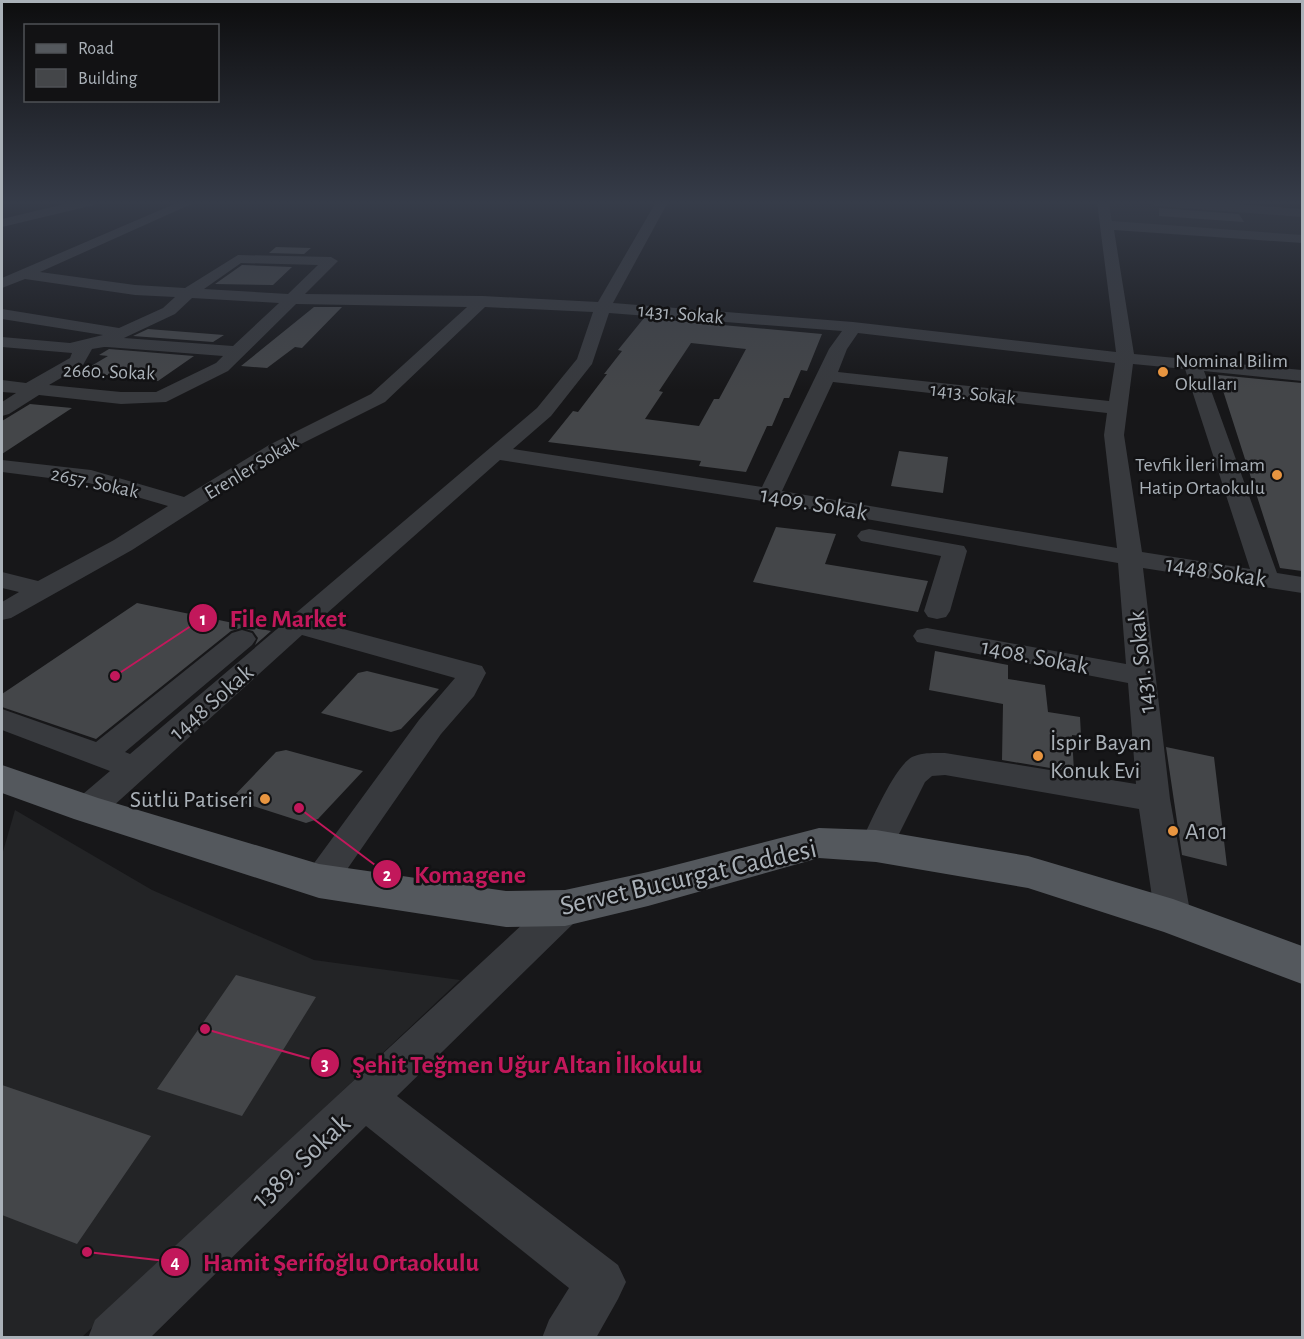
<svg xmlns="http://www.w3.org/2000/svg" width="1304" height="1339" font-family="'Alegreya Sans',sans-serif">
  <style>
    .built { fill: #232426 }
    .building { fill: #444649; fill-rule: evenodd }
    .lines { fill: none; stroke-linecap: round; stroke-linejoin: round }
    .minor { fill: #383a3e; fill-rule: evenodd }
    .major { fill: #54585d; fill-rule: evenodd }
    .poi-dot { fill: #e89540; stroke: #121214; stroke-width: 2 }
    .labels { text-anchor: middle; stroke-width: 5; stroke-linejoin: round; paint-order: stroke }
    .far-street-label { font-size: 20px; fill: #aab1b8; stroke: #121214 }
    .far-poi-label { font-size: 20px; fill: #aab1b8; stroke: #121214; text-anchor: start }
    .street-label { font-size: 24px; fill: #aab1b8; stroke: #121214 }
    .poi-label { font-size: 24px; fill: #aab1b8; stroke: #121214; text-anchor: start }
    .near-street-label { font-size: 28px; fill: #aab1b8; stroke: #121214 }
    .leader { fill: none; stroke: #c2185b; stroke-width: 2 }
    .callout-dot { fill: #c2185b; stroke: #121214; stroke-width: 2 }
    .mark-label { font-size: 18px; text-anchor: middle; font-weight: bold; fill: #fff }
    .callout-label { font-size: 26px; text-anchor: middle; font-weight: bold; fill: #c2185b; stroke: #121214; stroke-width: 5; stroke-linejoin: round; paint-order: stroke }
  </style>
  <rect width="100%" height="100%" fill="#171719"/>
  <path class="built" d="M1109,202L1302,215V238L1113,224Z
    M15,810L152,890L314,960L460,980L82,1337H2V855Z"/>
  <path class="building" d="M1159,208L1239,214L1244,222L1159,216Z
    M276,247L311,248L304,254L269,253Z
    M242,265L292,267L273,285L215,284Z
    M314,307H342L302,348L295,347L267,368L241,366Z
    M644,318L822,334L807,371L801,370L789,398H784L772,426H767L746,472L699,466L701,461L548,442L573,411L578,412L607,374H604L622,351L618,350ZM691,343L746,349L719,399H714L699,426L645,419L663,392L659,391Z
    M148,329L224,335L213,342L133,336Z
    M109,349L194,356L158,381L81,372L108,356L99,355Z
    M1218,375L1302,383V571L1280,568Z
    M30,404L72,408L2,454V421Z
    M899,451L948,457L943,493L891,486Z
    M776,527L836,534L825,564L928,581L918,612L753,582Z
    M137,603L271,631L255,645L258,638L253,631L241,628L231,631L96,739L2,707V694Z
    M935,651L1008,665V679L1045,685L1048,712L1080,717L1081,736L1072,735L1074,772L1002,760L1003,704L929,690Z
    M367,671L439,689L401,729L391,732L321,713L358,673Z
    M1166,747L1214,757L1227,866L1182,855Z
    M286,750L363,771L318,819L306,823L231,799L276,752Z
    M236,975L316,997L242,1116L157,1089Z
    M2,1085L151,1136L77,1244L2,1215Z"/>
  <g class="lines">
    <path class="minor" d="M73,202H96L94,205L2,227V219Z
      M179,202H196L40,272L135,285L185,288L238,255L331,257L338,261L305,294L483,296L598,302L656,202H668L613,303L853,322L1116,352L1097,202H1109L1112,221L1302,235V243L1114,230L1134,354L1302,370V381L1204,371L1277,573L1302,577V593L1143,568L1170,799L1191,917L1186,928L1173,932L1160,928L1155,917L1139,809L945,775L932,776L925,782L888,856L876,859L864,856L859,846C870,825 893,768 912,757C922,752 935,753 945,753L1136,784L1128,683L927,644L917,642L913,636L917,630L927,628L1126,664L1118,563L769,502L500,460L317,622L482,666L486,673L474,696L441,734L332,891L319,895L306,891L301,881L419,720L455,678L302,635L100,818L88,821L76,818L71,809L76,800L110,771L2,730V709L96,742L232,633L242,630L252,633L256,639L252,645L125,752L130,754L537,408L577,359L593,312L485,307L385,402L283,453L132,550L11,618L2,620V602L19,592L2,588V572L38,581L114,540L168,506L89,483L2,472V460L91,470L184,497L269,445L371,394L467,307L296,304L228,371L166,402L121,404L39,395L9,414L2,416V402L16,393L2,392V380L26,383L70,358L72,353L2,347V337L70,343L103,335L2,319V309L119,328L163,308L175,297L135,295L25,279L2,288V278ZM241,263L318,265L288,294L204,289ZM192,298L279,303L233,346L124,338L175,314ZM609,313L842,331L829,349L762,487L513,449L551,416L592,364ZM858,333L1115,363L1109,401L838,372L847,349ZM104,347H107L223,356L216,363L156,392H121L49,385L83,365L92,349ZM1133,364L1185,369L1250,569L1142,552L1124,435ZM833,382L1107,413L1104,435L1117,548L782,491Z
      M1150,202H1209L1302,209V217L1156,206Z
      M869,529L964,546L967,551L950,611L946,617L937,619L928,617L924,611L941,556L861,541L857,536L861,531Z
      M565,893L578,897L583,908L578,919L397,1096L618,1265L626,1282L618,1299L596,1338H542L549,1320L569,1288L366,1126L150,1338H88L95,1320L552,897Z"/>
    <path class="major" d="M2,765L98,798L319,864L506,891L565,890L648,872L819,828L876,830L1028,856L1173,899L1302,946V984L1164,932L1028,888L876,862L819,858L648,906L565,926L506,927L319,898L74,819L2,793Z"/>
  </g>
  <linearGradient id="sky" x2="0" y2="1"><stop stop-color="#0d0d0e"/><stop offset="0.52" stop-color="#363c49"/><stop offset="1" stop-color="#363c49" stop-opacity="0"/></linearGradient>
  <rect width="1304" height="390" fill="url(#sky)"/>
  <g class="poi-dot">
    <circle cx="1163" cy="372" r="6"/>
    <circle cx="1277" cy="475" r="6"/>
    <circle cx="1038" cy="756" r="6"/>
    <circle cx="265" cy="799" r="6"/>
    <circle cx="1173" cy="831" r="6"/>
  </g>
  <g class="labels">
    <g class="far-street-label">
      <text transform="translate(681 313) rotate(5)" y="7">1431. Sokak</text>
      <text transform="translate(109 371) rotate(2)" y="7">2660. Sokak</text>
      <text transform="translate(973 393) rotate(6)" y="7">1413. Sokak</text>
      <text transform="translate(251 467) rotate(-31)" y="7">Erenler Sokak</text>
      <text transform="translate(95 482) rotate(12)" y="7">2657. Sokak</text>
    </g>
    <g class="far-poi-label">
      <text x="1175" y="367">Nominal Bilim<tspan x="1175" dy="23">Okulları</tspan></text>
      <text x="1265" y="471" text-anchor="end">Tevfik İleri İmam<tspan x="1265" dy="23">Hatip Ortaokulu</tspan></text>
    </g>
    <g class="street-label">
      <text transform="translate(814 503) rotate(10)" y="8">1409. Sokak</text>
      <text transform="translate(1216 571) rotate(9)" y="8">1448 Sokak</text>
      <text transform="translate(1035 656) rotate(11)" y="8">1408. Sokak</text>
      <text transform="translate(1141 662) rotate(-96)" y="8">1431. Sokak</text>
      <text transform="translate(211 702) rotate(-41)" y="8">1448 Sokak</text>
    </g>
    <g class="poi-label">
      <text x="1050" y="750">İspir Bayan<tspan x="1050" dy="28">Konuk Evi</tspan></text>
      <text x="253" y="807" text-anchor="end">Sütlü Patiseri</text>
      <text x="1185" y="839">A101</text>
    </g>
    <g class="near-street-label">
      <text transform="translate(688 876) rotate(-13)" y="10">Servet Bucurgat Caddesi</text>
      <text transform="translate(300 1160) rotate(-43)" y="10">1389. Sokak</text>
    </g>
  </g>
  <path class="leader" d="M115 676L203 618M299 808L387 874M205 1029L325 1063M87 1252L175 1262"/>
  <g class="callout-dot">
    <circle cx="115" cy="676" r="6"/>
    <circle cx="299" cy="808" r="6"/>
    <circle cx="205" cy="1029" r="6"/>
    <circle cx="87" cy="1252" r="6"/>
    <circle cx="203" cy="618" r="15"/>
    <circle cx="387" cy="874" r="15"/>
    <circle cx="325" cy="1063" r="15"/>
    <circle cx="175" cy="1262" r="15"/>
  </g>
  <g class="mark-label">
    <text x="203" y="625">1</text>
    <text x="387" y="881">2</text>
    <text x="325" y="1070">3</text>
    <text x="175" y="1268">4</text>
  </g>
  <g class="callout-label">
    <text x="288" y="627">File Market</text>
    <text x="470" y="883">Komagene</text>
    <text x="527" y="1073">Şehit Teğmen Uğur Altan İlkokulu</text>
    <text x="341" y="1271">Hamit Şerifoğlu Ortaokulu</text>
  </g>
  <rect width="1304" height="1339" fill="none" stroke="#aab1b8" stroke-width="6"/>
  <rect x="24" y="24" width="195" height="78" fill="#121214" stroke="#4f5256" stroke-width="1.5"/>
  <rect x="36" y="44" width="30" height="9" fill="#54585d" stroke="#4f5256" stroke-width="1.5"/>
  <text x="78" y="54" font-size="18" fill="#aab1b8">Road</text>
  <rect x="36" y="69" width="30" height="18" fill="#444649" stroke="#4f5256" stroke-width="1.5"/>
  <text x="78" y="84" font-size="18" fill="#aab1b8">Building</text>
</svg>
